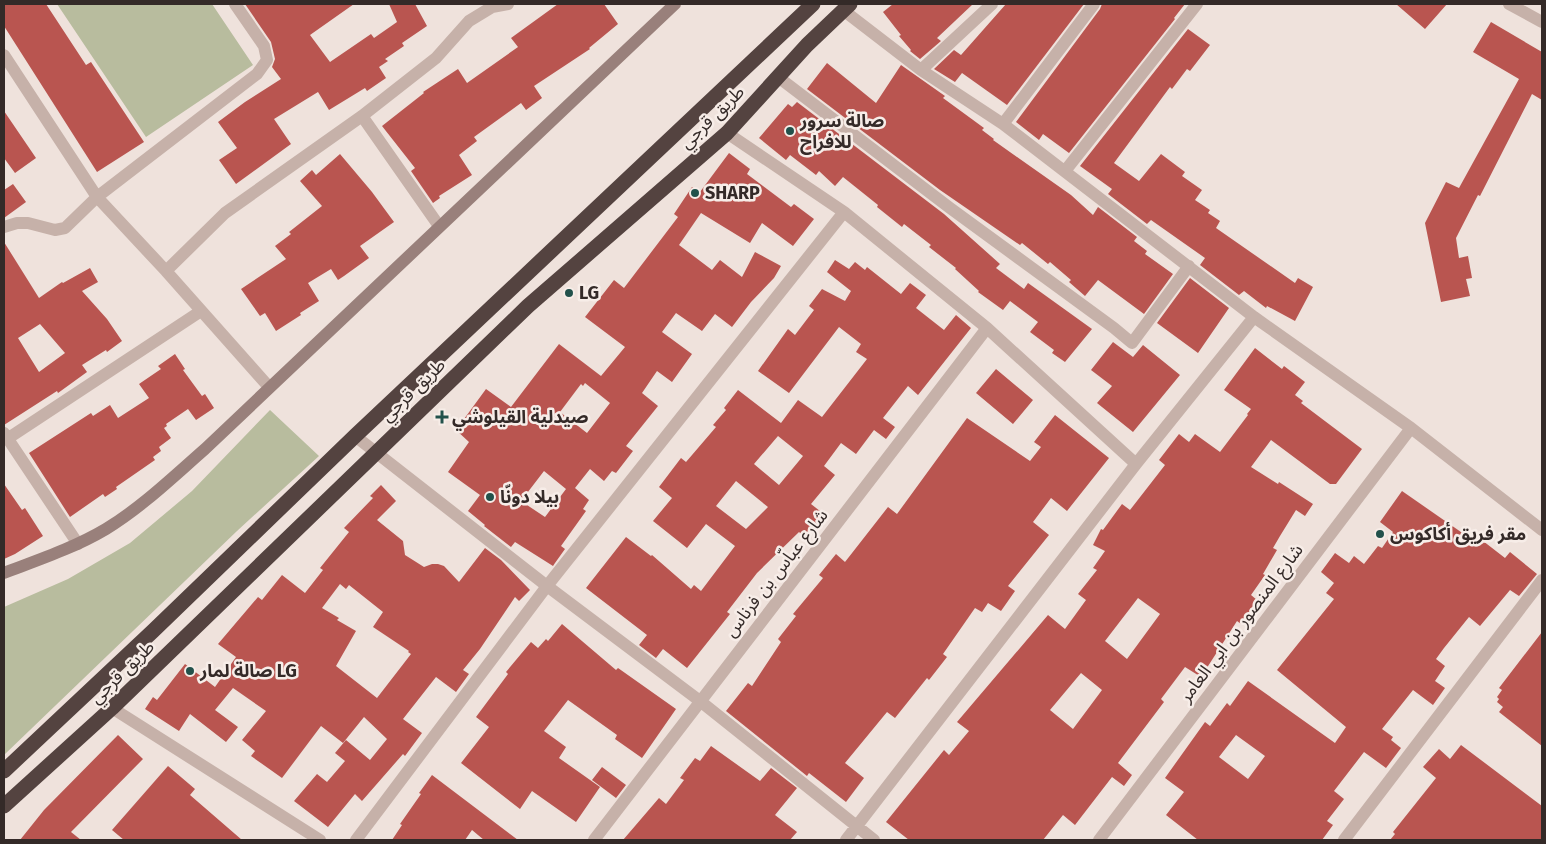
<svg xmlns="http://www.w3.org/2000/svg" width="1546" height="844" font-family="'Fira Sans','Noto Sans Arabic',sans-serif">
  <style>
    .green { fill: #b8bc9e }
    .building { fill: #b95550; fill-rule: evenodd }
    .lines { fill: none; stroke-linecap: round; stroke-linejoin: round }
    .street { stroke: #c6b1a9; stroke-width: 12 }
    .secondary { stroke: #99807b; stroke-width: 12 }
    .highway { stroke: #544340; stroke-width: 15 }
    .poi-dot { fill: #22514b; stroke: #f7ede8; stroke-width: 2 }
    .labels { text-anchor: middle; stroke-width: 5; stroke-linejoin: round; paint-order: stroke }
    .street-label { font-size: 18px; fill: #342a28; stroke: #f7ede8 }
    .poi-label { font-size: 18px; font-weight: bold; fill: #342a28; stroke: #f7ede8; text-anchor: start }
  </style>
  <rect width="100%" height="100%" fill="#efe2dc"/>
  <path class="green" d="M57,4H212L253,65L146,137Z
    M270,410L319,456L237,531L4,755V607L68,579L130,543L192,491Z"/>
  <path class="building" d="M4,4H46L86,65L91,62L144,142L97,172L4,26Z
    M245,4H354L310,35L330,62L371,34L374,38L397,22L389,4H415L427,26L402,43L404,46L385,59L388,61L379,67L386,78L367,91L365,88L329,110L318,92L274,119L291,144L236,184L219,160L237,148L218,122L245,102L281,79L272,67L275,59L271,42Z
    M558,4H604L618,24L589,48L590,49L534,86L542,98L526,110L521,103L474,137L477,141L459,155L472,175L439,196L440,198L433,203L411,171L415,168L382,126L424,93L423,92L458,69L467,83L518,47L511,38Z
    M893,4H973L937,38L941,41L920,59L910,51L911,50L899,36L901,35L883,12Z
    M1006,4H1084L1007,105L962,73L955,82L934,69L954,50L961,55Z
    M1102,4H1185L1174,18L1175,19L1069,153L1043,134L1039,140L1016,122L1100,9Z
    M1396,4H1447L1425,29Z
    M1491,22L1542,52V100L1532,94L1480,196L1478,195L1456,238L1459,258L1468,256L1472,278L1466,279L1470,296L1441,302L1425,223L1446,182L1459,188L1519,79L1473,52Z
    M1188,29L1210,45L1190,71L1187,69L1172,89L1170,87L1114,163L1139,181L1161,154L1185,172L1182,176L1202,190L1195,200L1210,210L1208,213L1220,221L1216,228L1295,283L1298,278L1313,287L1295,321L1267,306L1266,308L1244,291L1239,295L1200,265L1205,258L1151,220L1147,224L1108,194L1112,189L1080,166Z
    M827,63L876,103L901,65L945,96L943,98L984,128L982,130L994,139L993,140L1071,195L1093,215L1098,207L1137,237L1134,241L1147,251L1145,254L1173,274L1144,314L1098,280L1085,296L1069,282L1071,280L1050,262L1048,264L1022,243L1020,245L940,190L807,89Z
    M797,102L944,214L1000,264L996,268L1024,289L1028,283L1092,329L1065,362L1052,353L1054,350L1030,332L1038,322L1010,301L1003,310L978,292L979,291L955,269L956,268L929,247L931,245L904,224L902,227L877,207L878,205L843,177L835,186L819,171L816,175L790,155L786,160L759,138L788,104L792,107Z
    M4,111L36,158L15,173L4,158Z
    M729,153L750,169L747,174L791,207L794,204L814,219L793,246L762,223L750,243L701,213L679,245L712,270L720,260L742,277L755,252L781,266L774,278L751,302L732,327L715,314L702,331L676,313L662,332L692,354L672,382L657,371L642,393L658,406L626,446L633,451L616,473L612,471L604,481L590,469L575,488L589,500L583,509L586,511L561,546L565,549L555,563L553,566L515,542L511,547L484,526L485,525L468,511L480,495L448,472L469,442L456,430L486,389L511,407L559,344L601,376L625,347L585,317L614,280L624,288L678,217L674,214L692,187L700,192ZM585,383L610,403L587,433L560,412L581,384L583,386ZM544,471L566,489L545,517L521,501Z
    M340,154L372,192L394,222L360,246L369,258L344,276L338,280L331,269L308,283L319,301L300,313L301,315L276,331L265,313L260,316L241,289L286,259L275,246L291,234L289,232L322,206L300,181L312,170L316,175Z
    M13,184L26,202L4,218V190Z
    M4,242L39,298L62,282L63,283L90,268L98,282L82,291L107,319L122,341L107,352L106,350L82,365L87,372L58,393L57,391L4,425ZM40,324L65,353L39,372L18,338Z
    M835,260L849,269L855,262L865,270L867,267L901,294L910,283L926,295L916,308L944,330L956,315L971,328L918,395L908,386L883,418L895,427L886,439L874,430L856,454L841,443L824,466L835,475L811,504L825,515L806,538L799,532L757,573L727,612L730,614L687,668L663,649L656,658L639,645L647,635L586,588L626,537L651,556L652,555L691,589L694,585L701,591L735,546L706,524L687,548L653,521L672,498L659,487L681,458L686,462L716,427L713,425L726,410L724,408L738,390L781,423L798,400L822,417L867,359L856,352L861,344L839,327L789,393L758,371L788,329L795,335L814,310L809,306L822,289L845,301L851,291L827,272ZM778,436L803,456L779,485L754,464ZM736,481L768,507L746,529L716,506Z
    M1190,278L1229,308L1198,353L1157,323Z
    M1113,342L1133,357L1143,345L1180,375L1133,432L1097,403L1112,386L1091,370Z
    M1255,348L1282,369L1284,366L1305,382L1295,395L1303,401L1301,403L1362,449L1336,484H1330L1271,440L1251,467L1278,484L1279,482L1313,504L1305,516L1296,510L1280,536L1273,548L1277,550L1263,574L1265,575L1251,595L1257,600L1241,624L1237,621L1201,677L1185,667L1161,699L1164,702L1118,763L1132,775L1124,786L1112,777L1075,825L1063,815L1043,840H909L886,822L944,750L949,755L969,731L957,722L1048,615L1065,629L1086,600L1078,594L1097,570L1093,568L1105,551L1093,545L1101,529L1103,530L1122,504L1130,510L1165,465L1159,460L1179,434L1189,442L1195,434L1220,452L1248,415L1247,414L1251,409L1224,390ZM1138,598L1160,614L1127,659L1105,641ZM1081,673L1102,690L1073,729L1050,710Z
    M175,354L185,369L183,370L202,396L205,394L214,408L196,420L188,409L166,424L167,426L164,428L171,438L159,447L161,451L153,457L155,460L116,487L117,489L105,497L103,494L70,517L29,453L91,413L93,416L110,405L118,418L149,398L139,384L161,369L158,366Z
    M996,369L1033,400L1013,424L976,393Z
    M1055,415L1109,458L1067,511L1051,498L1033,522L1049,535L1008,586L1015,591L1001,611L988,603L982,612L975,608L943,654L947,657L929,680L927,678L895,718L887,712L845,763L864,778L846,802L809,773L807,776L726,711L748,683L752,686L781,642L778,639L796,616L793,614L823,578L819,575L836,554L845,562L888,507L897,514L967,418L1030,461L1041,447L1034,442Z
    M4,484L22,510L25,508L43,536L15,554L4,559Z
    M381,485L396,501L377,520L403,541L405,555L424,567L432,564H438L444,566L459,582L485,548L501,560L530,590L519,601L515,597L480,649L463,670L469,674L456,692L436,677L403,719L422,733L405,756L403,754L362,801L355,794L328,827L294,801L317,774L327,782L345,761L335,753L346,740L370,760L387,739L364,717L343,743L321,726L282,778L251,756L255,751L242,740L266,711L233,688L215,710L238,727L226,742L190,714L179,731L145,709L153,697L157,700L185,664L215,687L236,657L218,644L258,597L262,600L282,575L305,593L323,570L320,568L349,532L344,528L373,498L370,496ZM340,584L346,589L349,585L383,612L373,627L409,651L408,652L411,654L377,698L336,666L356,631L337,620L339,618L322,608Z
    M1402,491L1471,539L1474,534L1505,558L1510,552L1537,574L1519,596L1510,590L1480,626L1469,617L1444,648L1436,659L1445,666L1435,681L1445,688L1433,705L1413,690L1382,729L1393,737L1391,740L1401,748L1386,768L1364,752L1334,791L1344,799L1327,821L1333,825L1322,840H1198L1166,815L1184,792L1165,778L1205,722L1210,726L1227,703L1230,706L1248,681L1335,743L1346,727L1277,670L1334,599L1326,593L1334,583L1321,572L1335,553L1349,563L1354,556L1364,564L1378,546L1382,548L1393,532L1380,522ZM1236,735L1265,756L1248,779L1219,757Z
    M562,624L616,670L618,668L676,709L642,758L615,739L617,735L568,700L544,731L566,747L559,758L600,787L576,822L532,791L520,809L461,763L489,727L476,717L508,674L506,672L531,642L538,648L546,639L548,641Z
    M1542,632V746L1499,712L1503,707L1497,702L1499,699L1497,697L1502,690L1499,688Z
    M118,735L143,759L71,832L81,840H20L44,810Z
    M1461,745L1542,806V840H1390L1395,834L1393,832L1436,778L1423,767L1439,749L1450,759Z
    M711,746L760,781L771,768L797,788L775,815L797,832L790,840H623L659,798L666,804L684,780L680,778L695,758L700,761Z
    M168,766L195,789L190,795L242,840H124L112,830Z
    M602,767L626,785L616,798L592,780Z
    M432,775L518,840H484L472,830L465,840H392L402,825L400,824L421,794L419,793Z"/>
  <g class="lines">
    <path class="street" d="M1509,4L1542,22
      M843,10L921,70L1003,124L1254,317L1411,428L1542,530
      M4,55L97,197L166,271L269,387
      M921,70L992,4
      M778,77L950,208L1114,328L1132,343L1189,266
      M362,116L439,226
      M1003,124L1094,4
      M727,133L844,212L987,328L1136,464
      M1065,171L1197,4
      M4,227L17,223H28L55,230L65,228L97,197L257,74L267,60L264,46L235,4
      M166,271L225,213L362,116L436,58L469,21L492,7L508,4
      M4,433L78,544
      M355,436L547,586L700,701L874,840
      M7,439L201,311
      M112,708L320,840
      M356,840L547,586L844,212
      M594,840L987,328
      M846,840L1136,464L1254,317
      M1099,840L1411,428
      M1344,840L1542,580"/>
    <path class="secondary" d="M4,573C38,560 74,548 106,529C142,507 173,477 205,449L675,4"/>
    <path class="highway" d="M4,771L153,631L355,436L813,4
      M4,806L112,708L528,306L727,133L807,45L850,4"/>
  </g>
  <g class="poi-dot">
    <circle cx="790" cy="131" r="5"/>
    <circle cx="695" cy="193" r="5"/>
    <circle cx="569" cy="293" r="5"/>
    <path d="M439.5 409.5h5v5h5v5h-5v5h-5v-5h-5v-5h5z"/>
    <circle cx="490" cy="497" r="5"/>
    <circle cx="1380" cy="534" r="5"/>
    <circle cx="190" cy="671" r="5"/>
  </g>
  <g class="labels">
    <g class="street-label">
      <text transform="translate(712 117) rotate(-44)" y="6">طريق قرجي</text>
      <text transform="translate(413 390) rotate(-44)" y="6">طريق قرجي</text>
      <text transform="translate(776 573) rotate(-52)" y="6">شارع عباّس بن فرناس</text>
      <text transform="translate(1241 623) rotate(-53)" y="6">شارع المنصور بن ابي العامر</text>
      <text transform="translate(122 672) rotate(-44)" y="6">طريق قرجي</text>
    </g>
    <g class="poi-label">
      <text x="800" y="127">صالة سرور<tspan x="800" dy="21">للافراح</tspan></text>
      <text x="705" y="199">SHARP</text>
      <text x="579" y="299">LG</text>
      <text x="452" y="423">صيدلية القيلوشي</text>
      <text x="500" y="503">بيلا دونّا</text>
      <text x="1390" y="540">مقر فريق أكاكوس</text>
      <text x="200" y="677">صالة لمار LG</text>
    </g>
  </g>
  <rect width="1546" height="844" fill="none" stroke="#342a28" stroke-width="10"/>
</svg>
